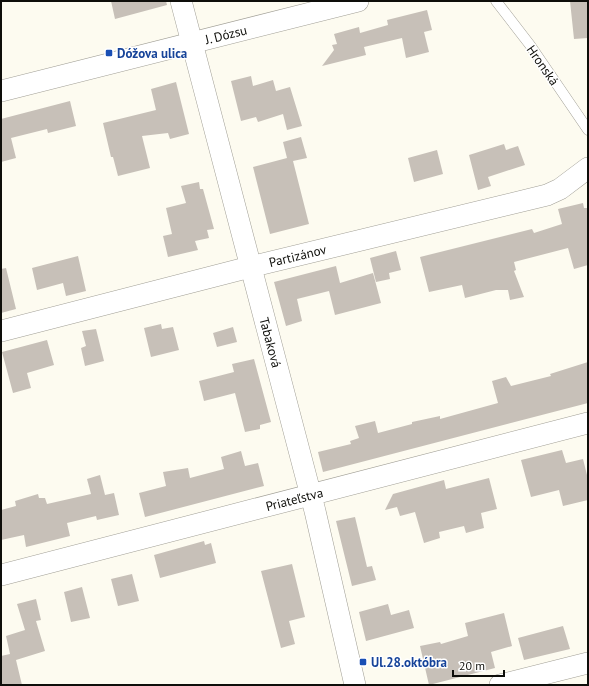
<svg xmlns="http://www.w3.org/2000/svg" width="589" height="686" font-family="'PT Sans',sans-serif">
  <style>
    .building { fill: #c7c0b8 }
    .lines { fill: none; stroke-linecap: round; stroke-linejoin: round }
    .service-casing { stroke: #a19f96; stroke-width: 11 }
    .minor-casing { stroke: #a19f96; stroke-width: 22 }
    .service { stroke: #fff; stroke-width: 10 }
    .minor { stroke: #fff; stroke-width: 21 }
    .transit-dot { fill: #1a4fb4; stroke: #fff; stroke-width: 1.5 }
    .labels { text-anchor: middle; stroke-width: 3; stroke-linejoin: round; paint-order: stroke }
    .street-label { font-size: 13px; fill: #0e0e0a; stroke: #fff }
    .transit-label { font-size: 13px; font-weight: bold; fill: #164399; stroke: #fff; text-anchor: start }
  </style>
  <rect width="100%" height="100%" fill="#fdfbf0"/>
  <path class="building" d="M111,1H166L167,5L115,19Z
    M570,1H588V38L574,39Z
    M427,10L432,30L424,32L429,52L406,58L402,38L364,47L366,55L322,66L334,50L332,45L337,44L334,34L359,27L360,33L388,25L387,20Z
    M251,76L253,86L273,80L276,91L290,87L302,126L287,130L283,114L258,122L256,117L241,121L231,81Z
    M176,82L189,134L170,139L168,133L142,136L150,168L118,176L113,157H111L103,123L156,110L151,89Z
    M70,101L76,126L48,133L47,129L11,138L16,158L1,162V119Z
    M301,137L307,158L293,161L309,224L270,234L253,167L287,158L283,142Z
    M504,144L506,150L518,146L525,165L488,177L491,186L478,190L469,155Z
    M437,150L443,174L414,182L408,158Z
    M199,182L200,189H203L214,229L207,230L209,238L195,241L198,250L168,257L163,236L172,234L166,208L186,203L181,186Z
    M583,203L584,208H588V265L574,269L568,248L514,262L516,270L514,271L524,297L510,300L508,290H496L465,298L462,285L429,292L420,257L532,229L534,233L562,224L558,209Z
    M396,251L401,270L389,273L390,279L376,282L370,258Z
    M78,256L86,291L66,296L63,283L37,290L32,268Z
    M336,266L340,283L373,273L381,303L335,315L329,291L297,299L302,321L286,326L274,282Z
    M6,268L16,309L1,313V269Z
    M161,324L162,329L173,327L179,350L151,357L144,328Z
    M233,327L237,342L217,347L213,333Z
    M96,329L104,361L85,366L81,348L86,346L82,331Z
    M47,340L54,365L27,373L31,388L13,393L2,352Z
    M254,359L271,422L260,425V429L245,432L235,393L204,401L199,381L234,372L232,364Z
    M588,362V403L323,472L318,452L351,444L350,441L359,438L355,426L375,421L378,433L412,424V422L440,416V419L498,403L492,381L506,377L511,386L551,376L550,374Z
    M562,450L566,463L583,459L588,479V500L563,506L559,490L531,497L521,460Z
    M241,451L245,466L258,463L264,486L145,517L139,493L166,486L163,472L188,468L190,478L224,469L221,457Z
    M100,475L105,495L114,493L119,515L97,520L96,516L67,523L70,536L26,547L24,535L1,540V510L16,506L15,501L38,494L39,498H45L47,504L91,494L87,479Z
    M489,478L497,509L481,513L484,528L466,533L464,526L439,532L440,538L424,543L415,512L400,516L397,507L385,510L393,494L444,480L446,489Z
    M355,517L367,567L372,566L376,580L352,586L336,521Z
    M204,541L205,545L211,543L216,563L160,578L154,555Z
    M292,564L305,617L289,621L295,644L281,648L261,571Z
    M132,574L139,601L118,606L111,579Z
    M82,587L90,618L71,622L64,592Z
    M36,599L41,620L36,621L45,651L16,660L22,685H1V656L10,654L6,636L25,630L17,604Z
    M388,604L391,615L409,610L414,628L366,641L359,612Z
    M504,613L512,646L491,652L495,668L429,685L420,646L440,642L441,644L468,636L465,623Z
    M563,626L570,649L524,660L518,638Z"/>
  <g class="lines">
    <defs>
      <path id="service" d="M496,1L530,45L588,130"/>
      <g id="minor">
        <path id="s1" d="M181,1L315,511L355,685"/>
        <path id="s2" d="M1,91L358,1"/>
        <path id="s3" d="M1,331L250,267L547,195L560,189L588,168"/>
        <path id="s4" d="M1,575L588,423"/>
        <path d="M500,685L588,663"/>
      </g>
    </defs>
    <use href="#service" class="service-casing"/>
    <use href="#minor" class="minor-casing"/>
    <use href="#service" class="service"/>
    <use href="#minor" class="minor"/>
  </g>
  <g class="transit-dot">
    <rect x="105" y="49" width="8" height="8" rx="2"/>
    <rect x="359" y="658" width="8" height="8" rx="2"/>
  </g>
  <g class="labels">
    <g class="street-label">
      <text dy="5" stroke="none"><textPath href="#s2" startOffset="232">J. Dózsu</textPath></text>
      <text transform="translate(543 65) rotate(55)" y="5">Hronská</text>
      <text dy="5" stroke="none"><textPath href="#s3" startOffset="306">Partizánov</textPath></text>
      <text dy="5" stroke="none"><textPath href="#s1" startOffset="353">Tabaková</textPath></text>
      <text dy="5" stroke="none"><textPath href="#s4" startOffset="303">Priateľstva</textPath></text>
    </g>
    <g class="transit-label">
      <text x="117" y="58">Dóžova ulica</text>
      <text x="371" y="667">Ul.28.októbra</text>
    </g>
  </g>
  <rect width="589" height="686" fill="none" stroke="#0e0e0a" stroke-width="4"/>
  <path d="M453 670v6h51v-6" fill="none" stroke="#0e0e0a" stroke-width="2"/>
  <text x="459" y="670" font-size="12" fill="#0e0e0a" stroke="#ffffff" stroke-width="3" paint-order="stroke">20 m</text>
</svg>
